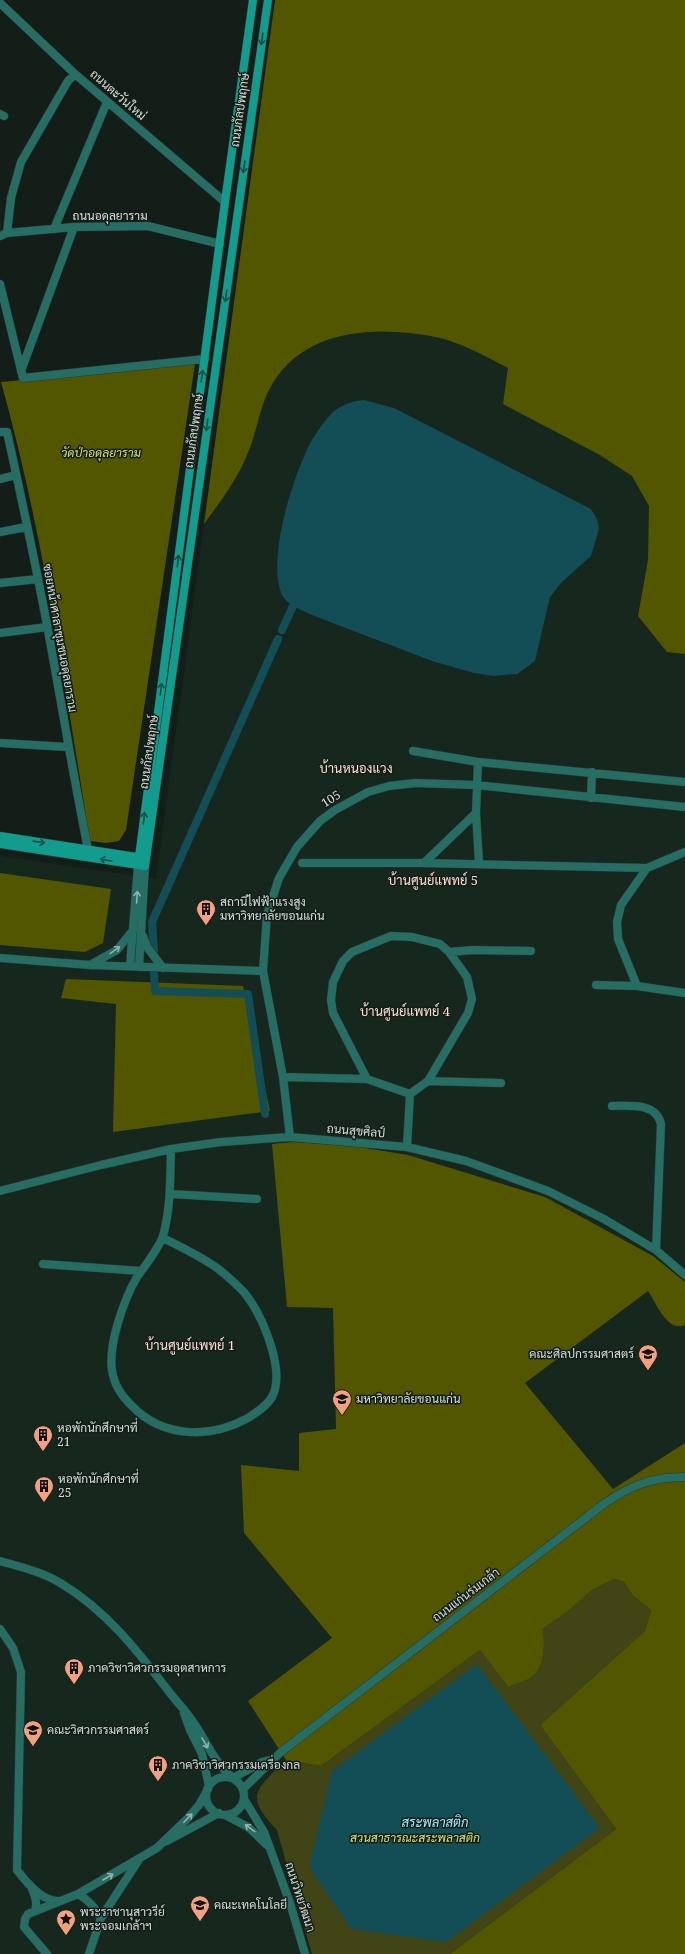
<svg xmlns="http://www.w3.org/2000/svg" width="685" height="1954" font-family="'Noto Serif',Sarabun,serif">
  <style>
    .built { fill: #16271e }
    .green { fill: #414515 }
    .forest { fill: #525600 }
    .water { fill: #134d55 }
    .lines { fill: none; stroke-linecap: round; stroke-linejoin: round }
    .canal { stroke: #134d55; stroke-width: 8 }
    .street-casing { stroke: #2f3933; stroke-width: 9 }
    .secondary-casing { stroke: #2f3933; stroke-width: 9 }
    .street { stroke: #266d64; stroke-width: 8 }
    .secondary { stroke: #129c8e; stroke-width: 8 }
    .oneway { stroke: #135047 }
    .oneway2 { stroke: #90b1ab }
    .labels { text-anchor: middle; stroke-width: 3; stroke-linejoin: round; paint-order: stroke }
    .street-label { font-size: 12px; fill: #d7deda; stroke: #141e18 }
    .park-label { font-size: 12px; font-style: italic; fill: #d7e17a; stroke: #141e18 }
    .poi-label { font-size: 12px; fill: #d7deda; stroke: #141e18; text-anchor: start }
    .neighbourhood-label { font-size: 13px; fill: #fdddd0; stroke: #141e18 }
    .water-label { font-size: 13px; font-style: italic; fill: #a2effa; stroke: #141e18 }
  </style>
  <rect width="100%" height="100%" fill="#141e18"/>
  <path class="built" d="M275,0H685V1954H0V856L156,879Z"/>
  <path class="green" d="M614,1579L624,1582L633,1596L651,1610L645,1631L540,1725L616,1829L450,1954H312L277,1830C243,1795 257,1789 286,1760L321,1766L480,1650L508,1687C515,1684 523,1682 529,1679C546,1668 545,1646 541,1629L567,1612L592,1590Z"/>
  <path class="forest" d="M275,0H685V654L667,652L638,616L648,560L649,506L632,476L600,455L503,404L508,368C487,357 460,342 436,337C375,325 299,328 268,392C259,411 256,435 247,455C237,480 220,502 204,524Z
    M195,364L126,830L119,841L106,843L90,841C65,687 43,532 1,382Z
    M0,873L111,889L103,943L85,952L0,945Z
    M66,979L243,986L270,1111L113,1132L116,1004L61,998Z
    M293,1142L353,1146L408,1155L545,1197L653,1256L685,1282V1325C667,1333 656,1302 648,1291L525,1383L613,1489L685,1443V1954H450L616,1829L540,1725L645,1631L651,1610L633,1596L624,1582L614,1579L592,1590L567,1612L542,1629C545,1646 546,1668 529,1679C523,1682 515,1684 508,1687L480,1650L321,1766L286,1760L248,1701L332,1638L244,1533L241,1465L299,1471V1433L336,1429L333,1308L287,1307L272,1144Z"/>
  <path class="water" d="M364,400L394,408L591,509L597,519L599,529L591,556L561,583L550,597L535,661L517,674L494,676L474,673L432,661L312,615C302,610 288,606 282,595C267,561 291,484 306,452C311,439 322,424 331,414C340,405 352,401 364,400Z
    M477,1664L600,1828L446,1942L351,1929L309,1867L332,1771Z"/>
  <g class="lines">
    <path class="canal" d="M282,630L293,606
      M154,951L152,922L278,639
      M154,973L155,991L248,994L265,1114"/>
    <defs>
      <path id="street" d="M0,3L75,74L225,202
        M0,114L4,116
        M54,229L107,102
        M7,233L11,198L21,162L68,81L75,74
        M0,236L7,233L74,227L148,226L220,244
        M0,284L23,378L205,359
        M21,371L74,227
        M0,432H7C21,496 35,561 47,625C61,700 73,775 88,849
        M0,479L16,475
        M0,532L26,527
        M0,583L38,579
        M0,633L47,627
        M0,743L68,747
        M413,751L478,762L685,782
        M478,762L476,813L479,863
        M591,798L592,772
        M685,852L647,868L621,905L617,922L618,939L637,986L685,993
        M302,863H424L647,868
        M424,863L476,813
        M143,936L147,947L163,968
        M449,952L467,977L472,999L468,1013L428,1081L410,1094L367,1079L333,1013L331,1000L333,982L343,961L352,952L391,936L412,937L440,944L449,952L473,950L531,951
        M0,958L90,965L263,971
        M90,965L117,950L134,929
        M130,966L138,865
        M139,967L145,866
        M596,985L637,986
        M283,1077L367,1079
        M428,1081L501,1083
        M612,1106C629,1106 656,1102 661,1124L656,1250
        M290,1137L283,1077L263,971L267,915L279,878L297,847L320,821L335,810L368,792L389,786L415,783L476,785L685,807
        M407,1147L410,1094
        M0,1191L101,1165L171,1149L221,1142L290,1137L407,1147L466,1161L548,1191L604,1219L656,1250L685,1275
        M171,1194L257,1199
        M163,1238C179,1246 196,1254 211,1264C220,1269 242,1289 247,1296C263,1318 286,1371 272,1397C267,1406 257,1412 248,1418C210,1439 163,1438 132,1406C121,1395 114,1385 112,1370C108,1345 124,1299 137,1277C145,1266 159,1248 163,1236C171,1207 170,1179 171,1149
        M43,1264L141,1271
        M0,1561C21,1567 43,1572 62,1584C107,1611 139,1653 170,1693C177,1702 185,1710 191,1719C206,1739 213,1762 233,1778L262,1762L273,1759
        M0,1629L13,1648L21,1672L17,1870C26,1882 43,1902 59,1901
        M184,1713L190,1730L202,1754L209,1786
        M206 1796a19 19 0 1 1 38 0a19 19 0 1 1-38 0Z
        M243,1789L281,1752L605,1503C632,1485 652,1477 685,1477
        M244,1799L264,1832L290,1903L305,1954
        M225,1815L248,1827L267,1845
        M167,1841L219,1813
        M31,1886C34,1895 38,1901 35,1911
        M78,1894C89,1900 95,1907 101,1918L89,1954
        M101,1918L138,1861
        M47,1954L24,1927L25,1919L28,1914L78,1894L157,1848L187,1819L199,1805L208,1789"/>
      <path id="secondary" d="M0,836L143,858
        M0,844L145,866L268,0
        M138,865L225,202L253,0"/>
    </defs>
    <use href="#street" class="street-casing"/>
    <use href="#secondary" class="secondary-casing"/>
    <use href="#street" class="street"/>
    <use href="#secondary" class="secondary"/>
  </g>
  <defs><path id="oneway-shaft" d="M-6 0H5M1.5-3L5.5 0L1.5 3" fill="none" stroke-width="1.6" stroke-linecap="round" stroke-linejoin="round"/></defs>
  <g class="oneway">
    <use href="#oneway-shaft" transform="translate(262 39) rotate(98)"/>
    <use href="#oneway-shaft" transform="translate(244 167) rotate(98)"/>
    <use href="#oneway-shaft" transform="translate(226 296) rotate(98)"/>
    <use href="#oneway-shaft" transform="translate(202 376) rotate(-82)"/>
    <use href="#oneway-shaft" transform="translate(207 425) rotate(98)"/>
    <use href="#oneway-shaft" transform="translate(178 561) rotate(-83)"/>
    <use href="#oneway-shaft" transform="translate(161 689) rotate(-83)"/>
    <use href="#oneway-shaft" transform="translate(144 818) rotate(-83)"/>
    <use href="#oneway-shaft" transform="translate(39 842) rotate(8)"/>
    <use href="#oneway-shaft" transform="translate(106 860) rotate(-171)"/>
  </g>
  <g class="oneway2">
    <use href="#oneway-shaft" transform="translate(137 897) rotate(-86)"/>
    <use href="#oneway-shaft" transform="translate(115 950) rotate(-36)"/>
    <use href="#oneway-shaft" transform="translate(205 1743) rotate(60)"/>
    <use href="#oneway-shaft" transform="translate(188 1818) rotate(-46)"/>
    <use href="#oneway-shaft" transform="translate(250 1828) rotate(-143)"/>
    <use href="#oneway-shaft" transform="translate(108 1877) rotate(-30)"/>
  </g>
  <defs>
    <symbol id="building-pin" viewBox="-11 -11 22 30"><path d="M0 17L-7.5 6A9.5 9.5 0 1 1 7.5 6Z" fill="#f2a07f" stroke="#141e18"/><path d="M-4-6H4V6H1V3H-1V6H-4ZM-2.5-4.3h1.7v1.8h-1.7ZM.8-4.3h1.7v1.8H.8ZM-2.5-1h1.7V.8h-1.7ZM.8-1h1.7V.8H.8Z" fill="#111"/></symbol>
    <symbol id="university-pin" viewBox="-11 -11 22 30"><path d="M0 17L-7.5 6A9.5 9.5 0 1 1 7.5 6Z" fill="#f2a07f" stroke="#141e18"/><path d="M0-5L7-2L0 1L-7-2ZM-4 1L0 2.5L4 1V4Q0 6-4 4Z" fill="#111"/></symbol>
    <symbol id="sight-pin" viewBox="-11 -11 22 30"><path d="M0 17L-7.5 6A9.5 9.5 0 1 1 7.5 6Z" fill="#f2a07f" stroke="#141e18"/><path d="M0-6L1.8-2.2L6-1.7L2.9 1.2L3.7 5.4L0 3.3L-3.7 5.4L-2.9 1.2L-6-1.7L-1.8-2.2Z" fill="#111"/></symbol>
  </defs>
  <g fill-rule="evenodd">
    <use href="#building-pin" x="195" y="898" width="22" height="30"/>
    <use href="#university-pin" x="637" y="1343" width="22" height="30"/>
    <use href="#university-pin" x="331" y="1388" width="22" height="30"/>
    <use href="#building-pin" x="32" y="1424" width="22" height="30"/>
    <use href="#building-pin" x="33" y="1475" width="22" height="30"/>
    <use href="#building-pin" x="63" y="1657" width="22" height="30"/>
    <use href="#university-pin" x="22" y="1719" width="22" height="30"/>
    <use href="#building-pin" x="147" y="1754" width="22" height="30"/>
    <use href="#university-pin" x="189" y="1894" width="22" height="30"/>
    <use href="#sight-pin" x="55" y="1908" width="22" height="30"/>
  </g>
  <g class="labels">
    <g class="street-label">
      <text transform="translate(118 95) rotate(41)" y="4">ถนนตะวันใหม่</text>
      <text transform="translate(240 110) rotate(-82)" y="4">ถนนกัลปพฤกษ์</text>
      <text x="110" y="220">ถนนอดุลยาราม</text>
      <text transform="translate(194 431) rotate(-82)" y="4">ถนนกัลปพฤกษ์</text>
      <text transform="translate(60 638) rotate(80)" y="4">ซอยหน้าศาลาชุมชนอดุลยาราม</text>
      <text transform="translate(149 752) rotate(-82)" y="4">ถนนกัลปพฤกษ์</text>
      <text transform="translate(331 799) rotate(-33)" y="4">105</text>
      <text transform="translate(356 1131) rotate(5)" y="4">ถนนสุขศิลป์</text>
      <text transform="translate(466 1595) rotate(-37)" y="4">ถนนแก่นร่มเกล้า</text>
      <text transform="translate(300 1897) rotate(72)" y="4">ถนนวิทยวัฒนา</text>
    </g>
    <g class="park-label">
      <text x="101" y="457">วัดป่าอดุลยาราม</text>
      <text x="415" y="1842">สวนสาธารณะสระพลาสติก</text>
    </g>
    <g class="poi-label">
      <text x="220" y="906">สถานีไฟฟ้าแรงสูง<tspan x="220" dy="14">มหาวิทยาลัยขอนแก่น</tspan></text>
      <text x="634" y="1358" text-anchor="end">คณะศิลปกรรมศาสตร์</text>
      <text x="356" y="1403">มหาวิทยาลัยขอนแก่น</text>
      <text x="57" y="1432">หอพักนักศึกษาที่<tspan x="57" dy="14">21</tspan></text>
      <text x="58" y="1483">หอพักนักศึกษาที่<tspan x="58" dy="14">25</tspan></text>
      <text x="88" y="1672">ภาควิชาวิศวกรรมอุตสาหการ</text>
      <text x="47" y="1734">คณะวิศวกรรมศาสตร์</text>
      <text x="172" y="1769">ภาควิชาวิศวกรรมเครื่องกล</text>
      <text x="214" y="1909">คณะเทคโนโลยี</text>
      <text x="80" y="1916">พระราชานุสาวรีย์<tspan x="80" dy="14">พระจอมเกล้าฯ</tspan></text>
    </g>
    <g class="neighbourhood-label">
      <text x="356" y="773">บ้านหนองแวง</text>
      <text x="433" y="885">บ้านศูนย์แพทย์ 5</text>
      <text x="405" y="1016">บ้านศูนย์แพทย์ 4</text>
      <text x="190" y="1350">บ้านศูนย์แพทย์ 1</text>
    </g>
    <g class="water-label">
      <text x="435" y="1827">สระพลาสติก</text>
    </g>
  </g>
</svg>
